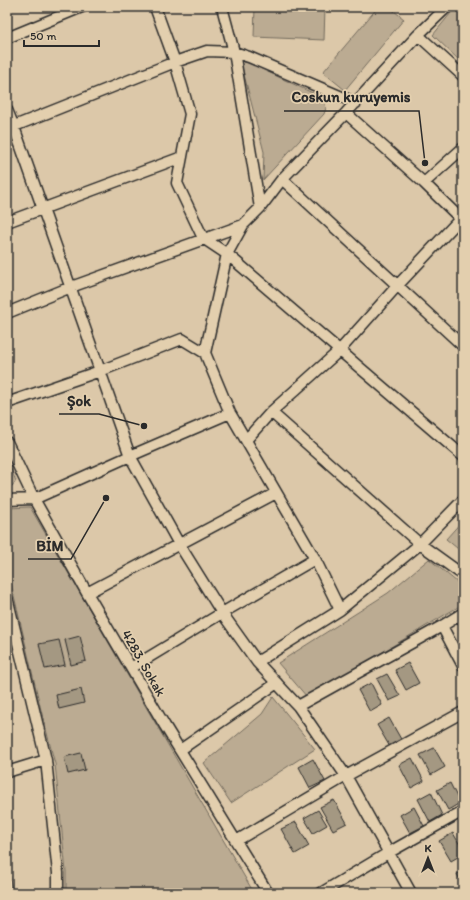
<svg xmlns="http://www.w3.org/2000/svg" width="470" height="900" font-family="Itim,sans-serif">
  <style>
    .green { fill: #bbab92; stroke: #736b5e }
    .building { fill: #a49882; stroke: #2b2b2b }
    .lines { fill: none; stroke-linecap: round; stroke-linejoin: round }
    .minor-casing { stroke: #2b2b2b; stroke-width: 13 }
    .minor { stroke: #e3cfae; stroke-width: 10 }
    .labels { text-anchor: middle; stroke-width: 3.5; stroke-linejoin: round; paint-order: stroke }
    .street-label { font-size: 14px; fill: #2b2b2b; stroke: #e3cfae }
    .leader { fill: none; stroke: #2b2b2b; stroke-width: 1.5 }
    .callout-dot { fill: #2b2b2b; stroke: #e3cfae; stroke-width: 1.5 }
    .callout-label { font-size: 15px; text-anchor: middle; font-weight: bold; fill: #2b2b2b; stroke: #e3cfae; stroke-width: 3.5; stroke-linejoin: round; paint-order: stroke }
  </style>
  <rect width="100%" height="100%" fill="#dcc8a9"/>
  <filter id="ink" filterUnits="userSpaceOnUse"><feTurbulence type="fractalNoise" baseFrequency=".025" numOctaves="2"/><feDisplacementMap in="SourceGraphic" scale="8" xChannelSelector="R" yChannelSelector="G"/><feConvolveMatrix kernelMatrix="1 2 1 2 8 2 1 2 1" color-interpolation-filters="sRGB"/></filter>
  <g filter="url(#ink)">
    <path class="green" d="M255,7H325L324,40L254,37Z
      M378,7H389L404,19L345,90L323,72Z
      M463,7V64L433,35L455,8Z
      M244,62L249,63L323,98L326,108L324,114L263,180L264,152L242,67Z
      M7,460L16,481L12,486H7Z
      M30,507L254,893H66V872L55,764L41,710L7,566V508Z
      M463,520V553L446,539Z
      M429,559L463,587V604L307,697L278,663L388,593Z
      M273,697L315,749L231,803L204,763L262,714Z"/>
    <path class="building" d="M80,636L86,661L71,665L65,640Z
      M59,640L65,665L45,669L39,644Z
      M408,663L419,683L406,690L395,670Z
      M387,674L400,696L389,701L377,679Z
      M371,683L382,705L370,712L358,690Z
      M81,689L84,703L59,709L56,695Z
      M389,718L402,741L390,747L377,725Z
      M434,748L445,767L431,775L420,755Z
      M81,753L85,770L68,774L64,757Z
      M412,758L424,781L411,788L399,765Z
      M313,759L325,781L310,788L299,767Z
      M450,783L460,803L448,810L437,790Z
      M431,792L442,815L430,822L418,799Z
      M334,800L347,823L333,830L320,807Z
      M414,807L424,826L410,833L400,815Z
      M318,810L327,825L313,833L304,818Z
      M296,822L309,846L295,854L281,829Z
      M453,833L463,850V854L451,861L439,841Z
      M463,871V886L457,874Z
      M10,876L12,891H7V877Z"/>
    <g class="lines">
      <defs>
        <path id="minor" d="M155,7L175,62L190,114L177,183L203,238L227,254L463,456
          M222,7L234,52L249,57L356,103
          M418,35L463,76
          M7,38L82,7
          M7,110L14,127L130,456L179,544L222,613L257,662L298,706L346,776L411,893
          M346,113L424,183L463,221
          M7,129L175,62L207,51L234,52L260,208
          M282,179L463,346
          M424,183L463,148
          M7,222L182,157
          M7,313L71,287L243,225
          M7,403L100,371L182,339L205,353
          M271,412L420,544L463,575
          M246,440L271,412L340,350L398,285L460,219
          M7,442L34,499L87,593L165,726L268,893
          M7,500L34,499L130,456L230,413
          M87,593L276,493
          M7,597L46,760L58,873V893
          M340,610L315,559L230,413L205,353L227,254L243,225L260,208L282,179L346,113L418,35L447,7
          M442,626L463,666
          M257,662L340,610L420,544L463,500
          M131,668L222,613L315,559
          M298,706L442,626L463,613
          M180,750L277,683
          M7,772L46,760
          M236,841L346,776L463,712
          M321,893L388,853L463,811"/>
      </defs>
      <use href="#minor" class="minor-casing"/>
      <use href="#minor" class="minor"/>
    </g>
  </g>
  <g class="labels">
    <g class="street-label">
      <text transform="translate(144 663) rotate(60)" y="5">4283. Sokak</text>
    </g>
  </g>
  <path class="leader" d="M425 163L419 111H284M144 426L99 414H59M106 498L71 559H28"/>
  <g class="callout-dot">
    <circle cx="425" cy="163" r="4"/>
    <circle cx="144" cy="426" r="4"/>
    <circle cx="106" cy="498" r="4"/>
  </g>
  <g class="callout-label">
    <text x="351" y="102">Coskun kuruyemis</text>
    <text x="79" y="406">Şok</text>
    <text x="50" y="551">BİM</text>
  </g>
  <rect width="470" height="900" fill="none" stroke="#e3cfae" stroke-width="24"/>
  <rect x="12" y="12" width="446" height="876" fill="none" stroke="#2b2b2b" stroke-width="1.5" filter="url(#ink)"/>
  <g transform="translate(428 858)" stroke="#e3cfae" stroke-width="3" paint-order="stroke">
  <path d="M0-3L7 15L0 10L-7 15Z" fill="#2b2b2b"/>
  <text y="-6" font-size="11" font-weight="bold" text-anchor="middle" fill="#2b2b2b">K</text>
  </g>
  <path d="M24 40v6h75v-6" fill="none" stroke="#2b2b2b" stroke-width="2"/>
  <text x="30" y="40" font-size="12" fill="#2b2b2b" stroke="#e3cfae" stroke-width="3" paint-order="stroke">50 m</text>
</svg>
